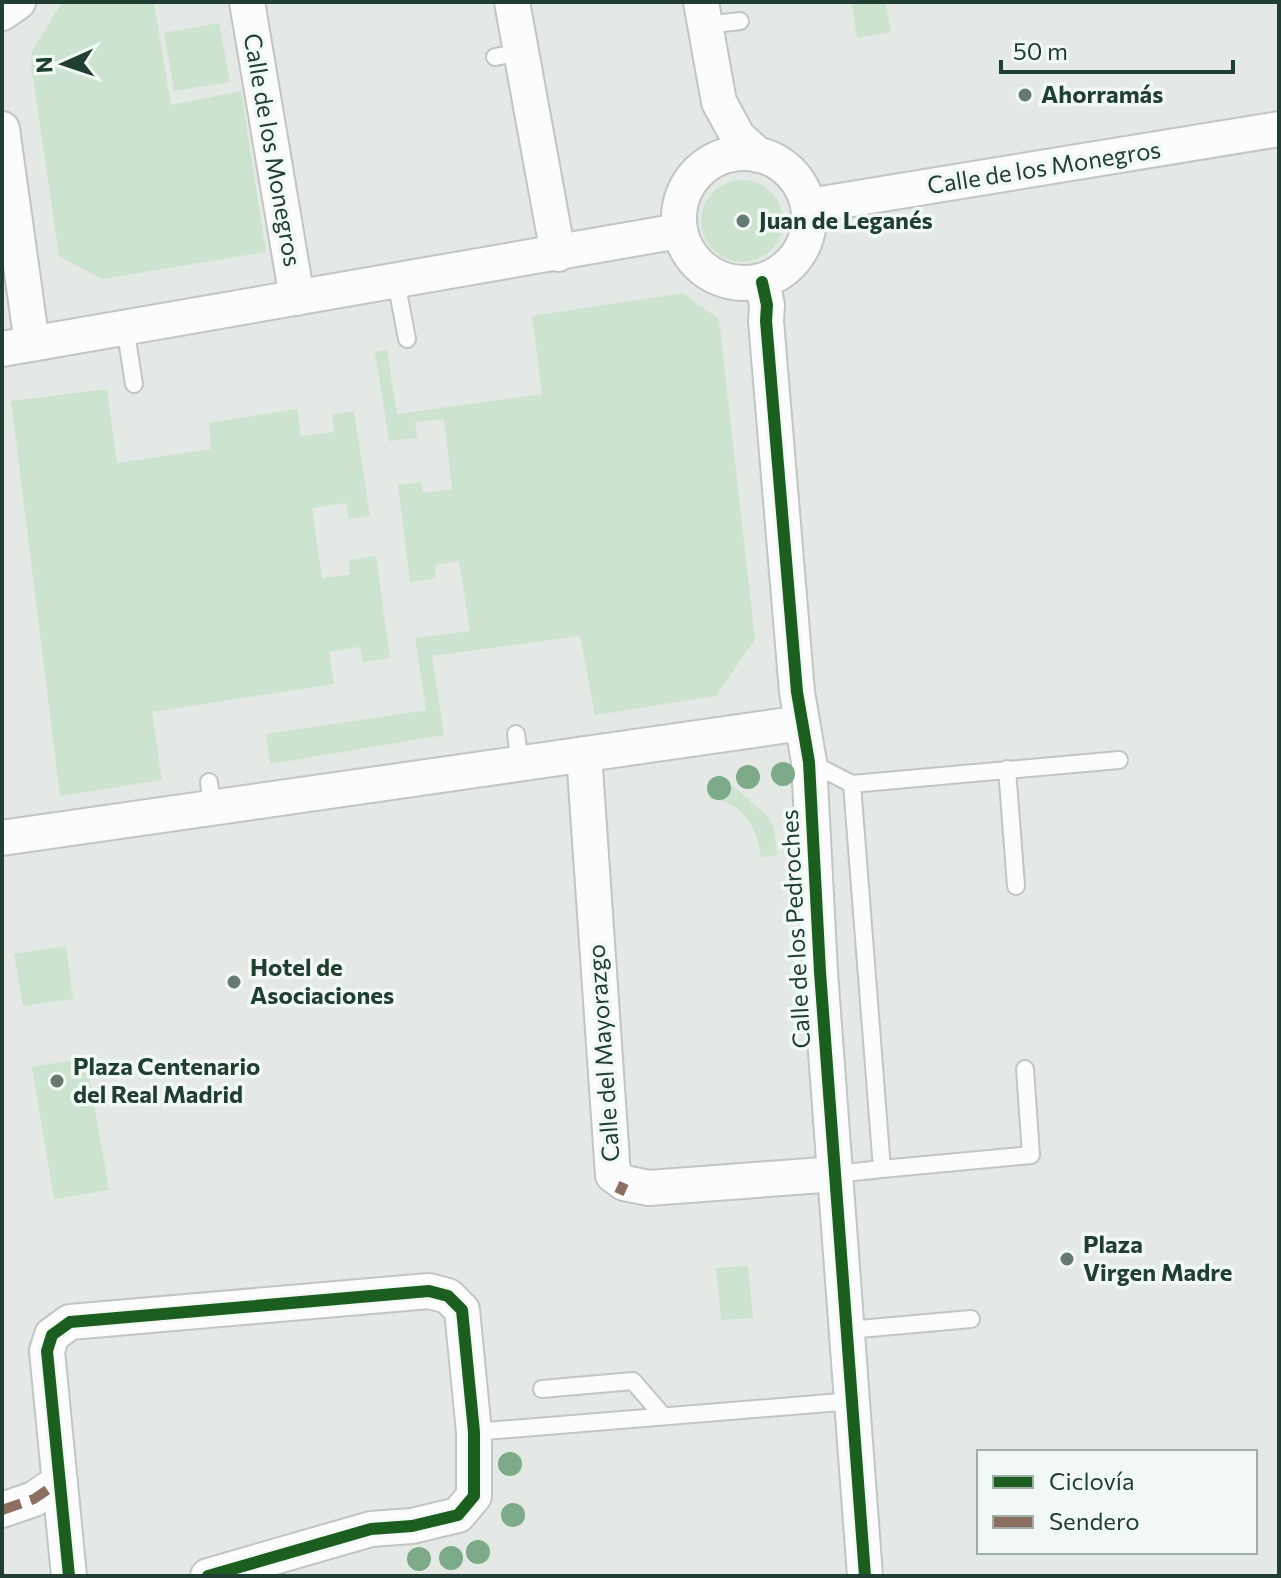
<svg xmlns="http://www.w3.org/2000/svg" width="1281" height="1578" font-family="Commissioner,sans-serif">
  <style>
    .green { fill: #cce3d0 }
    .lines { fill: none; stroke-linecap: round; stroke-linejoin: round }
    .lane-casing { stroke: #c1c6c3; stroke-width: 20 }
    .street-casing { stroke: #c1c6c3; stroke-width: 38 }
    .lane { stroke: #fbfcfb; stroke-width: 16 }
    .street { stroke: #fbfcfb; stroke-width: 34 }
    .quiet { stroke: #8d6e63; stroke-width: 10; stroke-dasharray: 20 10; stroke-linecap: butt }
    .cycleway-casing { stroke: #f2f9f4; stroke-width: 17 }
    .cycleway { stroke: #1b5e20; stroke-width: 12 }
    .tree { fill: #7daa88 }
    .poi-dot { fill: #657a71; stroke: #f2f9f4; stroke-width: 3 }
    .labels { text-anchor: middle; stroke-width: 7; stroke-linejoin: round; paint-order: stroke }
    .poi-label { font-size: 24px; font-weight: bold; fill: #213e32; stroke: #f2f9f4; text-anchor: start }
    .street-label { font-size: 24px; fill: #213e32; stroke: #f2f9f4 }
  </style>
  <rect width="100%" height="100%" fill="#e4e9e6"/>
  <path class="green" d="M62,2H154L171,105L241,91L266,252L102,279L59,256L31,64L32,51Z
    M852,2H886L891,32L857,38Z
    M219,23L230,82L174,91L164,33Z
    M701 221a41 41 0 1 1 82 0a41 41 0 1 1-82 0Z
    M683,293L719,319L755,639L716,696L595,715L580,636L432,656L444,735L270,764L266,734L426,710L415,638L470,631L459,561L435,565L436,578L410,582L398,485L421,482L423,493L452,489L444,419L415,422L417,438L389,441L375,352L387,350L397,414L542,394L532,316Z
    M107,389L117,463L211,449L209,423L297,409L301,436L334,432L332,414L354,411L370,516L349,519L346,503L312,508L322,578L350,575L349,560L376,556L390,658L363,662L360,647L329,652L334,684L152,712L162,780L60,796L11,401Z
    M709,783L732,785L767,816L774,827L777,855L761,857C758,827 742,801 710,799Z
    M66,946L73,999L23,1006L14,954Z
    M86,1058L109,1190L54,1199L32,1067Z
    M748,1266L753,1318L721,1320L716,1268Z"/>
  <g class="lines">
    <defs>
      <path id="lane" d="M706,25L740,21
        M495,57L522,52
        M396,281L407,339
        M125,327L134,384
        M516,734L520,762
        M809,762L852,784L882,1169L835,1174
        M1007,769L1016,886
        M209,782L212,807
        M852,784L1119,760
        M882,1169L1031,1155L1025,1069
        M848,1330L971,1319
        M542,1389L633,1381L663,1416
        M474,1432L853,1401"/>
      <path id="street" d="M247,2L297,298
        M512,2L558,254
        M701,2L719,102L738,137L758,155
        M2,13L18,2
        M2,129L32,344
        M679 218a65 65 0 1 1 130 0a65 65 0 1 1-130 0Z
        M809,206L1279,129
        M762,282L767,305L766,321L797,692L809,762L820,972L865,1576
        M2,349L679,231
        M584,754L613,1175L624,1183L649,1188L835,1174
        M2,838L802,723
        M2,1510L34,1499L60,1481
        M69,1576L47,1351L52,1335L70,1322L429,1291L448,1296L462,1310L474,1432V1496L458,1515L412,1526L371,1529L208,1576"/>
    </defs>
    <use href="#lane" class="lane-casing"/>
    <use href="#street" class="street-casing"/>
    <use href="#lane" class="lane"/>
    <use href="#street" class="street"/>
    <path class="quiet" d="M619,1194L624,1183
      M2,1510L34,1499L60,1481"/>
    <defs>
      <path id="cycleway" d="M762,282L767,305L766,321L797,692L809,762L820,972L865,1576
        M69,1576L47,1351L52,1335L70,1322L429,1291L448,1296L462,1310L474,1432V1496L458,1515L412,1526L371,1529L208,1576"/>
    </defs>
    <use href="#cycleway" class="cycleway-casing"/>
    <use href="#cycleway" class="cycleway"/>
  </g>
  <g class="tree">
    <circle cx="783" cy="774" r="12"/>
    <circle cx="748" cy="777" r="12"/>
    <circle cx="719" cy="788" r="12"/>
    <circle cx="510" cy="1464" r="12"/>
    <circle cx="513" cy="1515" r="12"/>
    <circle cx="478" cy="1552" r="12"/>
    <circle cx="451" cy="1558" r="12"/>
    <circle cx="419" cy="1559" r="12"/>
  </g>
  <g class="poi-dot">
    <circle cx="1025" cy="95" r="8"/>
    <circle cx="743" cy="221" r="8"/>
    <circle cx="234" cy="982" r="8"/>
    <circle cx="57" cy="1081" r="8"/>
    <circle cx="1067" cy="1259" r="8"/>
  </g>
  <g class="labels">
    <g class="poi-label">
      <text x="1041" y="103">Ahorramás</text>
      <text x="759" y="229">Juan de Leganés</text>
      <text x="250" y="976">Hotel de<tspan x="250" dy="28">Asociaciones</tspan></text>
      <text x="73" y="1075">Plaza Centenario<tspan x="73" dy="28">del Real Madrid</tspan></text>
      <text x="1083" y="1253">Plaza<tspan x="1083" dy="28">Virgen Madre</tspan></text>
    </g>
    <g class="street-label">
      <text transform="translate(272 150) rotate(80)" y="8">Calle de los Monegros</text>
      <text transform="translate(1044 168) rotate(-9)" y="8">Calle de los Monegros</text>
      <text transform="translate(796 929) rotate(-93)" y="8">Calle de los Pedroches</text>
      <text transform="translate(604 1053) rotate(-94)" y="8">Calle del Mayorazgo</text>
    </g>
  </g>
  <rect width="1281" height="1578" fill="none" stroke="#213e32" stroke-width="8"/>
  <rect x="977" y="1450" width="280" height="104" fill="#f2f9f4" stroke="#9eaea6" stroke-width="2"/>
  <rect x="993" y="1476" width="40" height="12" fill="#1b5e20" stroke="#9eaea6" stroke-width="2"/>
  <text x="1049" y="1490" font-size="24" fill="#213e32">Ciclovía</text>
  <rect x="993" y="1516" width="40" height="12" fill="#8d6e63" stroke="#9eaea6" stroke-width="2"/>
  <text x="1049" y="1530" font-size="24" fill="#213e32">Sendero</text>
  <g transform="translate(64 64) rotate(267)" stroke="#f2f9f4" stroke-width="6" paint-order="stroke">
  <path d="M0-6L14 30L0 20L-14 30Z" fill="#213e32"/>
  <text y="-12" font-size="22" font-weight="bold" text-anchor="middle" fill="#213e32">N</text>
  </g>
  <path d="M1001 60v12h232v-12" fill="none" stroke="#213e32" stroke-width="4"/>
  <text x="1013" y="60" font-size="24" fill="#213e32" stroke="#f2f9f4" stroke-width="6" paint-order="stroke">50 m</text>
</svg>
